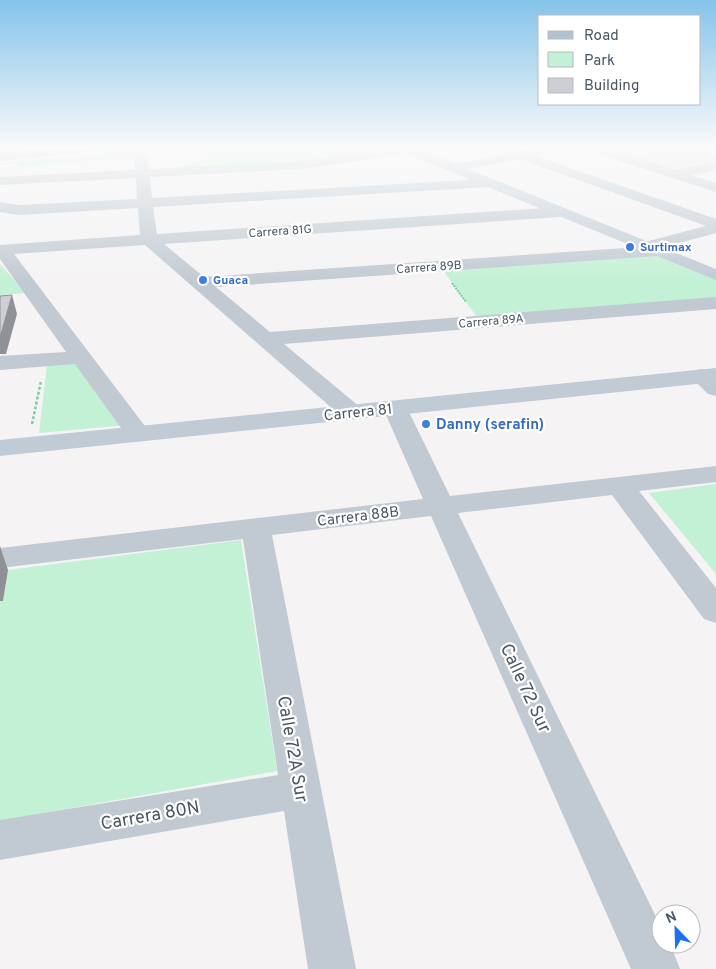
<svg xmlns="http://www.w3.org/2000/svg" width="716" height="969" font-family="Overpass,sans-serif">
  <style>
    .education { fill: #e6e4e5 }
    .green { fill: #c3f1d5 }
    .lines { fill: none; stroke-linecap: round; stroke-linejoin: round }
    .path-far1 { stroke: #7ad0a6; stroke-width: 2; stroke-dasharray: 2 1; stroke-linecap: butt }
    .path { stroke: #7ad0a6; stroke-width: 2.5; stroke-dasharray: 3 2; stroke-linecap: butt }
    .lane { fill: #c1cad2; fill-rule: evenodd }
    .street { fill: #c1cad2; fill-rule: evenodd }
    .secondary { fill: #c1cbd6; fill-rule: evenodd }
    .primary { fill: #b3c2d1; fill-rule: evenodd }
    .shaded-wall { fill: #909195 }
    .building { fill: #cdcfd5; stroke: #909195 }
    .shop-dot { fill: #3f7fe0; stroke: #fff; stroke-width: 2 }
    .labels { text-anchor: middle; stroke-width: 4.5; stroke-linejoin: round; paint-order: stroke }
    .far-street-label { font-size: 12px; fill: #4a5661; stroke: #fff }
    .far-shop-label { font-size: 12px; font-weight: bold; fill: #366cbe; stroke: #fff; text-anchor: start }
    .street-label { font-size: 15px; fill: #4a5661; stroke: #fff }
    .shop-label { font-size: 15px; font-weight: bold; fill: #366cbe; stroke: #fff; text-anchor: start }
    .near-street-label { font-size: 18px; fill: #4a5661; stroke: #fff }
  </style>
  <rect width="100%" height="100%" fill="#f5f3f3"/>
  <path class="education" d="M600,147H716V161L674,171Z"/>
  <path class="green" d="M216,147H382L387,150L322,160L163,171L212,157L207,148Z
    M137,150L138,157L20,167L17,163L0,165V163L18,161Z
    M654,253L716,279V298L477,317L442,269Z
    M0,264L26,293L0,295Z
    M79,362L127,425L39,433L47,365Z
    M716,484V574L649,493Z
    M241,540L277,771L0,821V601L3,600L8,570Z"/>
  <g class="lines">
    <path class="path-far1" d="M452,283L466,302"/>
    <path class="path" d="M32,424L41,381"/>
    <path class="lane" d="M0,147H17L0,151Z"/>
    <path class="street" d="M135,147H145L146,149L149,169L304,161L398,147H429L423,151L304,169L150,177L152,198L488,179L493,180L495,183L493,186L488,187L153,207L157,234L560,207L565,209L568,212L565,215L560,217L164,244L204,277L639,247L641,243L706,226L520,159L452,172L445,168L452,164L541,147H568L566,150L536,156L716,219V233L664,247L667,251L664,255L658,256L216,287L270,332L716,297V309L284,344L360,407L363,412L360,417L351,419L342,417L145,245L14,254L151,434L147,439L138,442L129,439L75,364L0,370V356L66,352L0,259V245L140,235L138,208L19,215L0,212V202L19,205L137,199L136,178L0,185V177L135,170Z
      M584,147H604L675,170L716,162V170L691,175L716,183V192L586,150Z
      M701,369L709,371L716,377V396L708,394L690,376L693,371Z
      M395,401L404,403L407,408L450,496L716,466V482L639,491L716,588V623L704,619L612,495L458,513L661,927V944H670L680,969H631L431,516L272,535L356,969H308L284,811L0,860V820L278,775L243,539L0,568V548L423,499L383,408L386,403Z"/>
    <path class="secondary" d="M395,147H413L716,269V280L397,150Z
      M716,368V382L0,456V440Z"/>
    <path class="primary" d="M61,147H109L103,151L0,161V153Z"/>
  </g>
  <path class="shaded-wall" d="M12,295L17,314L6,354H0V334Z
    M0,546L8,570L3,601H0Z"/>
  <path class="building" d="M12,295L1,334H0V296Z"/>
  <linearGradient id="sky" x2="0" y2="1"><stop stop-color="#85c3ea"/><stop offset="0.52" stop-color="#fafafa"/><stop offset="1" stop-color="#fafafa" stop-opacity="0"/></linearGradient>
  <rect width="716" height="283" fill="url(#sky)"/>
  <g class="shop-dot">
    <circle cx="630" cy="247" r="5"/>
    <circle cx="203" cy="280" r="5"/>
    <circle cx="426" cy="424" r="5"/>
  </g>
  <g class="labels">
    <g class="far-street-label">
      <text transform="translate(280 231) rotate(-4)" y="4">Carrera 81G</text>
      <text transform="translate(429 267) rotate(-4)" y="4">Carrera 89B</text>
      <text transform="translate(491 321) rotate(-5)" y="4">Carrera 89A</text>
    </g>
    <g class="far-shop-label">
      <text x="640" y="251">Surtimax</text>
      <text x="213" y="284">Guaca</text>
    </g>
    <g class="street-label">
      <text transform="translate(358 412) rotate(-6)" y="5">Carrera 81</text>
      <text transform="translate(358 516) rotate(-7)" y="5">Carrera 88B</text>
    </g>
    <g class="shop-label">
      <text x="436" y="429">Danny (serafin)</text>
    </g>
    <g class="near-street-label">
      <text transform="translate(526 688) rotate(65)" y="6">Calle 72 Sur</text>
      <text transform="translate(293 749) rotate(80)" y="6">Calle 72A Sur</text>
      <text transform="translate(150 815) rotate(-10)" y="6">Carrera 80N</text>
    </g>
  </g>
  <rect x="538" y="15" width="162" height="90" fill="#ffffff" stroke="#b7bbc0"/>
  <rect x="548" y="31" width="25" height="8" fill="#b3c2d1" stroke="#b7bbc0"/>
  <text x="584" y="40" font-size="15" fill="#4a5661">Road</text>
  <rect x="548" y="52" width="25" height="15" fill="#c3f1d5" stroke="#b7bbc0"/>
  <text x="584" y="65" font-size="15" fill="#4a5661">Park</text>
  <rect x="548" y="78" width="25" height="15" fill="#cdcfd5" stroke="#b7bbc0"/>
  <text x="584" y="90" font-size="15" fill="#4a5661">Building</text>
  <g transform="translate(676 929) rotate(337)"><circle r="24" fill="#ffffff" stroke="#b7bbc0"/>
  <path d="M0-4L9 19L0 12L-9 19Z" fill="#1a73e8"/>
  <text y="-8" font-size="14" font-weight="bold" text-anchor="middle" fill="#4a5661">N</text>
  </g>
</svg>
